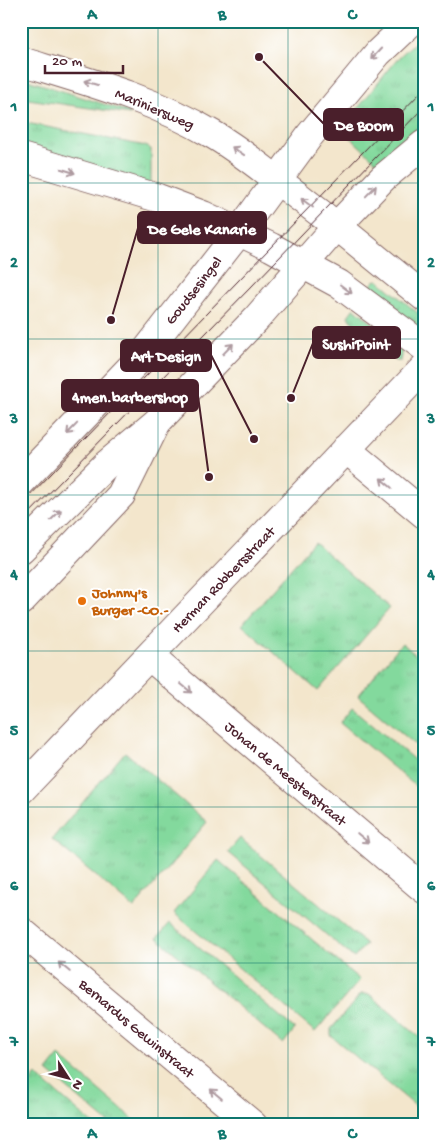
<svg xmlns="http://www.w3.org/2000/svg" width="445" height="1146" font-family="'Gochi Hand',sans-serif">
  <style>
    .grass { fill: url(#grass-tufts); stroke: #667c64 }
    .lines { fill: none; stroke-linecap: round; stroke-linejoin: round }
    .minor-casing { stroke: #856563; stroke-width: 30 }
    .tertiary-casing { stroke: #856563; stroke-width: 30 }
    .secondary-casing { stroke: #856563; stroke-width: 30 }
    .minor { stroke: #fff; stroke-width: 28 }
    .tertiary { stroke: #fff; stroke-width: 28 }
    .secondary { stroke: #fff; stroke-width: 28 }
    .tram { stroke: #4a1f2b; stroke-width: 1 }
    .oneway { stroke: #ae9aa0 }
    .grid { fill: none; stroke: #0f766e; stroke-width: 1; stroke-opacity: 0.55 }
    .food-dot { fill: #e8710a; stroke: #fff; stroke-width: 2 }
    .labels { text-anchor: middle; stroke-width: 4; stroke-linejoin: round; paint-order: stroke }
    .street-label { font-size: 15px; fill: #4a1f2b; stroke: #fff }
    .food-label { font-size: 15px; font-weight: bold; fill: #c56008; stroke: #fff; text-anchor: start }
    .leader { fill: none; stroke: #4a1f2b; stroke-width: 2 }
    .callout-dot { fill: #4a1f2b; stroke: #fff; stroke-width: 2 }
    .callout { fill: #4a1f2b; stroke: #4a1f2b; stroke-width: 2 }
    .callout-label { font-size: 16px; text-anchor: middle; font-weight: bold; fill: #fff }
    .neatline { fill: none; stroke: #0f766e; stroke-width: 2 }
    .grid-label { font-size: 16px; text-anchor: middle; font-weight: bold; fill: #0f766e }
  </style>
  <defs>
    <pattern id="grass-tufts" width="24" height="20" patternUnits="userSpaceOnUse" patternTransform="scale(1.25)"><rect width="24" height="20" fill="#83d99d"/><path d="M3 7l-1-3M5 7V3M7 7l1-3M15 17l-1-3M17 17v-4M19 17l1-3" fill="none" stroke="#73ba87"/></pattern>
  </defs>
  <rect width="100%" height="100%" fill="#fff"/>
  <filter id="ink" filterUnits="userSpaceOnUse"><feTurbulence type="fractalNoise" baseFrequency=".02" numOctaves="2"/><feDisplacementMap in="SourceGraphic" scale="10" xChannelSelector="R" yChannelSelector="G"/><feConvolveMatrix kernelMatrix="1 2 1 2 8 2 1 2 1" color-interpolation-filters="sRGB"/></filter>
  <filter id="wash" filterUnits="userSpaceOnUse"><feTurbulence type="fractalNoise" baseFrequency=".0096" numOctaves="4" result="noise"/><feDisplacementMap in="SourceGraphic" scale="20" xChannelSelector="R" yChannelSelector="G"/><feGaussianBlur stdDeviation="1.12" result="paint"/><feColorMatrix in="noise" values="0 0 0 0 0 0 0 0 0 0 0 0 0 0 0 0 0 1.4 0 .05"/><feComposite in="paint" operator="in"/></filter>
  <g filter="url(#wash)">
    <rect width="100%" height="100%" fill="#f3e6cc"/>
    <path class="grass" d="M424,34V128L382,167L341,129L400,56Z
      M21,78L129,112L130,114L21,98Z
      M21,122L146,146L151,149V185L21,144Z
      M378,280L424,318V334L369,289L374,281Z
      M354,308L400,345L402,356L401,361H396L350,320L348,316Z
      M314,542L390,608L318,691L242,625Z
      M402,643L424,662V752L358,696Z
      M352,708L424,768V793L340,723Z
      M125,752L207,822L134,908L52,839Z
      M240,838L366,944L354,958L228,852Z
      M218,860L360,980L315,1032L174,913Z
      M170,923L295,1029L283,1044L157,938Z
      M361,994H369L424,1041V1113L331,1036V1029Z
      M59,1056L140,1125H111L47,1071Z
      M36,1075L94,1125H21V1093Z"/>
  </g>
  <g filter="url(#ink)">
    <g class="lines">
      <defs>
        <path id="minor" d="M346,449L424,514
          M21,601L121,495L157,422
          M149,656L424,889
          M21,790L424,368
          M21,931L253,1125"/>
        <path id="tertiary" d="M337,226L424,297
          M304,265L339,284L424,347"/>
        <path id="secondary" d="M21,61C86,81 153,99 212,134C235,147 256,164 277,180C297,195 317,211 337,226
          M21,157L158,198L203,215L271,247L304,265
          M21,482L142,356L239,232L310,135L378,53L412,21
          M21,549L107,464L157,422L256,319L337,226L383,178L424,144"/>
      </defs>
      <use href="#minor" class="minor-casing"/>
      <use href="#tertiary" class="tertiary-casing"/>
      <use href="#secondary" class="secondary-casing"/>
      <use href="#minor" class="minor"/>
      <use href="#tertiary" class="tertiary"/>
      <use href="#secondary" class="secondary"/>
      <path class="tram" d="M21,505L424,89
        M21,522L252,286L424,107"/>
    </g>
    <defs><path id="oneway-shaft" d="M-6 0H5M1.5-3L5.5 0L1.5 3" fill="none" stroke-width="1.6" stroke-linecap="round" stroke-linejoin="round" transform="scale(1.25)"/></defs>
    <g class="oneway">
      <use href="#oneway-shaft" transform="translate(376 54) rotate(133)"/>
      <use href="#oneway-shaft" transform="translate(91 83) rotate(-163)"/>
      <use href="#oneway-shaft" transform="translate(238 151) rotate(-146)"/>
      <use href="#oneway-shaft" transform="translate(68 171) rotate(17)"/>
      <use href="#oneway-shaft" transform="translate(371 191) rotate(-46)"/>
      <use href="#oneway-shaft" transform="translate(307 203) rotate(-143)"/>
      <use href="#oneway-shaft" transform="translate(346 289) rotate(37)"/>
      <use href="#oneway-shaft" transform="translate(228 349) rotate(-46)"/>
      <use href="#oneway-shaft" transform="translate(72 429) rotate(134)"/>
      <use href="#oneway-shaft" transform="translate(386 483) rotate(-140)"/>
      <use href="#oneway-shaft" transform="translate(56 515) rotate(-45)"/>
      <use href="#oneway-shaft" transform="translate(186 688) rotate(40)"/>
      <use href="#oneway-shaft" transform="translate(363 838) rotate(40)"/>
      <use href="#oneway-shaft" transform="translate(64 967) rotate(-140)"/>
      <use href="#oneway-shaft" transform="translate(216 1094) rotate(-140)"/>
    </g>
  </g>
  <path class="grid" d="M158,21V1125M288,21V1125M21,183H424M21,339H424M21,495H424M21,651H424M21,807H424M21,963H424"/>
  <circle class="food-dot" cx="82" cy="601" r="5"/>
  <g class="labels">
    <g class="street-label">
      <text transform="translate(155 108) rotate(23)" y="5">Mariniersweg</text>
      <text transform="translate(193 290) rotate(-52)" y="5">Goudsesingel</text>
      <text transform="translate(223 579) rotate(-46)" y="5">Herman Robbersstraat</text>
      <text transform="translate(286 773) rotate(40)" y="5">Johan de Meesterstraat</text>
      <text transform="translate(137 1028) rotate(40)" y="5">Bernardus Gewinstraat</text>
    </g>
    <g class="food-label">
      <text x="92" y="597">Johnny's<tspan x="92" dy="17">Burger -CO.-</tspan></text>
    </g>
  </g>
  <path class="leader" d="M259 57L324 124M111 320L138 228M291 398L313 343M254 439L211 355M209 477L198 396"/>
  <g class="callout-dot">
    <circle cx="259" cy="57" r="5"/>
    <circle cx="111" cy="320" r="5"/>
    <circle cx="291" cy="398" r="5"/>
    <circle cx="254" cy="439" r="5"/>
    <circle cx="209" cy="477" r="5"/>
  </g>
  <g class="callout">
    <rect x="324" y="109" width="79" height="31" rx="5"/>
    <rect x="138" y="212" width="128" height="31" rx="5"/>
    <rect x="313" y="327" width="87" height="31" rx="5"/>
    <rect x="121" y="340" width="90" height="31" rx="5"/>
    <rect x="62" y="380" width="136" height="31" rx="5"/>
  </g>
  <g class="callout-label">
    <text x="364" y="130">De Boom</text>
    <text x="202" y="234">De Gele Kanarie</text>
    <text x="356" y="349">SushiPoint</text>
    <text x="166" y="361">Art Design</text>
    <text x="130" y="402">4men.barbershop</text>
  </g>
  <rect width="445" height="1146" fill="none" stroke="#fff" stroke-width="55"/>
  <g transform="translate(68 1078) rotate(126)" stroke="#ffffff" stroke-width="4" paint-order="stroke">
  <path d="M0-4L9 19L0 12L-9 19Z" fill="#4a1f2b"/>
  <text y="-8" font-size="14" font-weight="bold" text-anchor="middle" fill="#4a1f2b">N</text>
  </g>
  <path d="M45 65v8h78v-8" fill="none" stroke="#4a1f2b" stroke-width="2.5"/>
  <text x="52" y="65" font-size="15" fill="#4a1f2b" stroke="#ffffff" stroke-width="4" paint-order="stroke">20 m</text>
  <rect x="28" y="28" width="390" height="1090" class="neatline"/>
  <g class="grid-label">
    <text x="92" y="19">A</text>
    <text x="222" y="19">B</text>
    <text x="352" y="19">C</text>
    <text x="14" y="111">1</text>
    <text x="431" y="111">1</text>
    <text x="14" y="267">2</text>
    <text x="431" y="267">2</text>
    <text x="14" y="423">3</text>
    <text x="431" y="423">3</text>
    <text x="14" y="579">4</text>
    <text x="431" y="579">4</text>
    <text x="14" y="735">5</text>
    <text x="431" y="735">5</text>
    <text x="14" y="890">6</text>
    <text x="431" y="890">6</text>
    <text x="14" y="1046">7</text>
    <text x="431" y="1046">7</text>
    <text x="92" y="1138">A</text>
    <text x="222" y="1138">B</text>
    <text x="352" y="1138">C</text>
  </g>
</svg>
